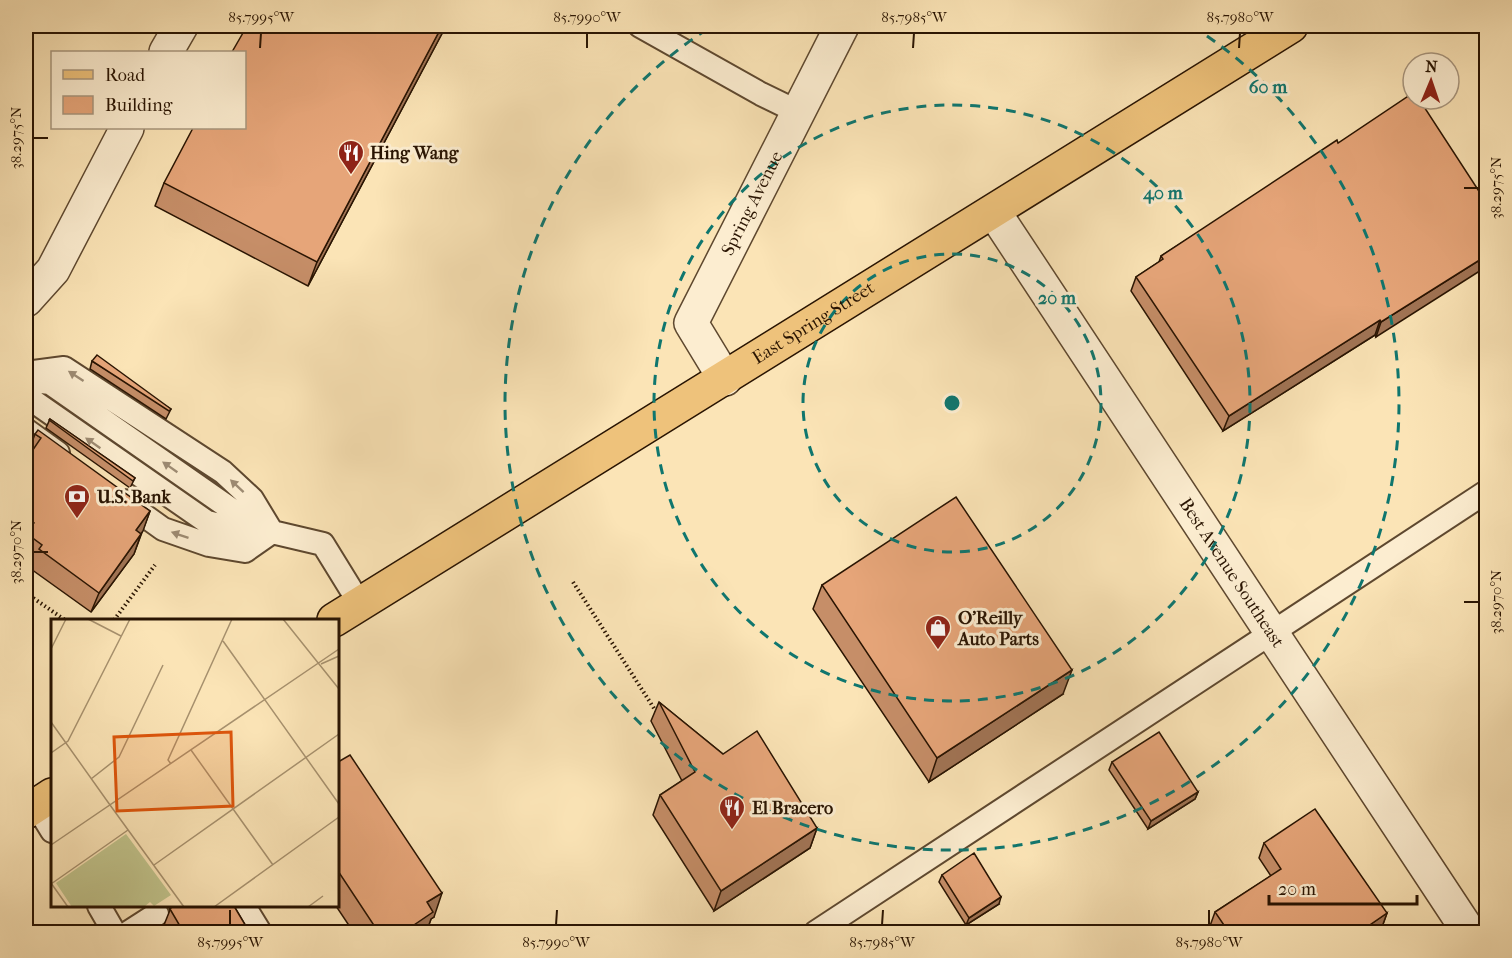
<svg xmlns="http://www.w3.org/2000/svg" width="1512" height="958" font-family="'IM FELL French Canon',serif">
  <style>
    .lines { fill: none; stroke-linecap: round; stroke-linejoin: round }
    .service-casing { stroke: #5e482f; stroke-width: 26 }
    .minor-casing { stroke: #5e482f; stroke-width: 36 }
    .primary-casing { stroke: #291402; stroke-width: 36 }
    .path { stroke: #291402; stroke-width: 4; stroke-dasharray: 1.5 3; stroke-linecap: butt }
    .service { stroke: #fcedd0; stroke-width: 22 }
    .minor { stroke: #fcedd0; stroke-width: 33 }
    .primary { stroke: #eec27b; stroke-width: 33 }
    .wall { fill: #c68e68; stroke: #291402; stroke-width: 1.5 }
    .shaded-wall { fill: #a17455; stroke: #291402; stroke-width: 1.5 }
    .building { fill: #e6a579; stroke: #291402; stroke-width: 1.5 }
    .oneway { fill: #9d8b73 }
    .ticks { fill: none; stroke: #291402; stroke-width: 2 }
    .ring { fill: none; stroke: #0f766e; stroke-width: 3; stroke-dasharray: 10 8 }
    .labels { text-anchor: middle; stroke-width: 6; stroke-linejoin: round; paint-order: stroke }
    .poi-label { font-size: 18px; font-weight: bold; fill: #291402; stroke: #fcedd0; text-anchor: start }
    .street-label { font-size: 18px; fill: #291402; stroke: #fcedd0 }
    .inset-road { fill: none; stroke: #a7916e; stroke-width: 1.5 }
    .view { fill: #de560c; fill-opacity: 0.15; stroke: #de560c; stroke-width: 3 }
    .inset-edge { fill: none; stroke: #291402; stroke-width: 3 }
    .centre { fill: #0f766e; stroke: #fcedd0; stroke-width: 3 }
    .ring-label { font-size: 18px; text-anchor: middle; font-weight: bold; fill: #0f766e; stroke: #fcedd0; stroke-width: 6; stroke-linejoin: round; paint-order: stroke }
    .neatline { fill: none; stroke: #291402; stroke-width: 2 }
    .ticks-label { font-size: 15px; text-anchor: middle; fill: #291402 }
  </style>
  <rect width="100%" height="100%" fill="#fbe4b6"/>
  <filter id="stains"><feTurbulence type="fractalNoise" baseFrequency=".00333" numOctaves="4"/><feColorMatrix values="0 0 0 0 .2 0 0 0 0 .09 0 0 0 0 .02 0 0 0 .5 -.17"/></filter>
  <radialGradient id="worn" r=".72"><stop offset=".6" stop-color="#630" stop-opacity="0"/><stop offset="1" stop-color="#630" stop-opacity=".3"/></radialGradient>
  <g class="lines">
    <defs>
      <path id="service" d="M640,26L761,94L798,112
        M26,373L64,368L223,472L252,499L272,532
        M26,380L50,383L235,512L263,527
        M26,396L207,522L239,530L272,532L323,544L360,604
        M26,430L58,453
        M124,501L163,529L209,545L245,551L272,532
        M36,805L52,831
        M99,906L114,932
        M244,906L260,932
        M129,932L157,914
        M816,932L1486,492"/>
      <g id="minor">
        <path d="M166,52L181,26"/>
        <path id="s1" d="M994,212L1469,932"/>
        <path d="M26,300L53,270L127,128"/>
        <path id="s2" d="M725,379L691,323L842,26"/>
      </g>
      <g id="primary">
        <path id="s3" d="M334,620L1291,26"/>
        <path d="M26,812L52,795"/>
      </g>
    </defs>
    <use href="#service" class="service-casing"/>
    <use href="#minor" class="minor-casing"/>
    <use href="#primary" class="primary-casing"/>
    <path class="path" d="M573,582L657,713
      M26,593L65,620
      M114,620L155,565"/>
    <use href="#service" class="service"/>
    <use href="#minor" class="minor"/>
    <use href="#primary" class="primary"/>
  </g>
  <path class="wall" d="M446,26L308,286L155,206L164,183Z
    M1338,143L1486,202L1376,337L1375,335L1223,431L1131,291L1136,277L1159,262L1161,256Z
    M92,361L171,409L166,419L90,369Z
    M50,419L135,478L130,488L46,428Z
    M35,434L150,511L134,554L91,612L31,569L33,564L26,558V460L29,455L28,453Z
    M822,585L1063,694L929,782L813,609Z
    M659,702L723,754L817,828L810,848L714,911L653,815L660,795L682,781L651,721Z
    M338,762L434,917L431,919L426,933H354L336,906H338Z
    M1112,762L1198,792L1195,799L1148,829L1109,770Z
    M1264,843L1387,913L1382,927L1374,933H1214L1210,926L1215,912L1271,876L1259,858Z
    M942,875L999,904L966,925L939,882Z
    M167,906H234L250,933H168L164,925L170,910L169,907Z"/>
  <path class="shaded-wall" d="M442,26H446L308,286L317,262Z
    M1486,256V267L1376,337L1381,322Z
    M1380,320L1375,335L1223,431L1229,416Z
    M150,511L143,531L129,550L136,530Z
    M141,534L134,554L91,612L99,593Z
    M1072,670L1063,694L929,782L937,758Z
    M1198,792L1195,799L1148,829L1151,821Z
    M817,828L810,848L714,911L721,891Z
    M442,893L434,917L431,919L426,933H402L427,902Z
    M1001,897L999,904L966,925L969,918Z
    M1387,913L1382,927L1374,933H1358Z"/>
  <path class="building" d="M247,26H442L317,262L164,183L193,128H244V52H232Z
    M1413,93V99H1419L1486,202V256L1381,322L1380,320L1229,416L1136,277L1163,259L1161,256L1337,140L1338,143Z
    M97,355L171,409L169,411L92,361Z
    M50,419L135,478L133,481L49,420Z
    M38,430L150,511L136,530L141,534L99,593L39,549L42,545L26,533L34,523L26,517V460L41,438L35,434Z
    M956,497L1072,670L937,758L822,585Z
    M659,702L723,754L757,731L817,828L721,891L660,795L695,772Z
    M1159,732L1198,792L1151,821L1112,762Z
    M350,755L442,893L427,902L433,912L402,933H379L338,871V762Z
    M1315,809L1387,913L1358,933H1218L1226,928L1215,912L1281,869L1264,843Z
    M974,853L1001,897L969,918L942,875Z
    M173,906H234L250,933H184L170,909Z"/>
  <defs><path id="oneway-solid" d="M-6-.8H1V-3.2L6.5 0L1 3.2V.8H-6Z" transform="scale(1.5)"/></defs>
  <g class="oneway">
    <use href="#oneway-solid" transform="translate(76 376) rotate(-147)"/>
    <use href="#oneway-solid" transform="translate(93 443) rotate(-145)"/>
    <use href="#oneway-solid" transform="translate(170 467) rotate(-145)"/>
    <use href="#oneway-solid" transform="translate(237 486) rotate(-137)"/>
    <use href="#oneway-solid" transform="translate(180 535) rotate(-161)"/>
  </g>
  <path class="ticks" d="M260,48L261,33M587,48V33M913,48L914,33M1239,48L1240,33M33,138H48M1464,188H1479M33,552H48M1464,602H1479M230,925V910M556,925L557,910M882,925L883,910M1209,925V910"/>
  <g class="ring">
    <circle cx="952" cy="403" r="149"/>
    <circle cx="952" cy="403" r="298"/>
    <path d="M1192 26A447 447 0 1 1 712 26"/>
  </g>
  <defs>
    <symbol id="restaurant-pin" viewBox="-11 -11 22 30"><path d="M0 17L-7.5 6A9.5 9.5 0 1 1 7.5 6Z" fill="#8f2418" stroke="#fcedd0"/><path d="M-5-6h1v4h1v-4h1v4h1v-4h1v5L-1.5 .5V6h-2V.5L-5-1ZM5-6V6H3V1.5H1.5Q1.5-4 5-6Z" fill="#fff"/></symbol>
    <symbol id="bank-pin" viewBox="-11 -11 22 30"><path d="M0 17L-7.5 6A9.5 9.5 0 1 1 7.5 6Z" fill="#8f2418" stroke="#fcedd0"/><path d="M-6-4H6V4H-6ZM0-2.3a2.3 2.3 0 1 0 0 4.6a2.3 2.3 0 1 0 0-4.6Z" fill="#fff"/></symbol>
    <symbol id="shop-pin" viewBox="-11 -11 22 30"><path d="M0 17L-7.5 6A9.5 9.5 0 1 1 7.5 6Z" fill="#8f2418" stroke="#fcedd0"/><path d="M-5-2.5h2.3a2.7 3.5 0 0 1 5.4 0H5L5.5 6h-11ZM-1.5-2.5h3a1.5 2.3 0 0 0-3 0Z" fill="#fff"/></symbol>
  </defs>
  <g fill-rule="evenodd">
    <use href="#restaurant-pin" x="336" y="138" width="30" height="40"/>
    <use href="#bank-pin" x="62" y="482" width="30" height="40"/>
    <use href="#shop-pin" x="923" y="613" width="30" height="40"/>
    <use href="#restaurant-pin" x="717" y="793" width="30" height="40"/>
  </g>
  <g class="labels">
    <g class="poi-label">
      <text x="370" y="159">Hing Wang</text>
      <text x="97" y="503">U.S. Bank</text>
      <text x="958" y="624">O'Reilly<tspan x="958" dy="21">Auto Parts</tspan></text>
      <text x="752" y="814">El Bracero</text>
    </g>
    <g class="street-label">
      <text dy="6" stroke="none"><textPath href="#s2" startOffset="200">Spring Avenue</textPath></text>
      <text dy="6" stroke="none"><textPath href="#s3" startOffset="564">East Spring Street</textPath></text>
      <text dy="6" stroke="none"><textPath href="#s1" startOffset="432">Best Avenue Southeast</textPath></text>
    </g>
  </g>
  <g transform="translate(51 619)">
    <rect width="288" height="288" fill="#fbe4b6"/>
    <path d="M75,215L120,276L103,287L99,283L93,288H21L5,264Z" fill="#c1c48c"/>
    <path class="inset-road" d="M37,0L70,17M232,0L288,70M172,22L288,185M0,30L15,0M270,45L288,37M0,103L59,186M140,131L222,246M0,134L17,122L79,0M120,145L117,141L181,0M40,160L68,138L112,46M59,186L133,288M0,226L288,30M103,246L288,115M0,264L17,288M0,265L77,211M163,288L288,198M257,288L272,277"/>
    <path class="view" d="M180,113L182,187L66,192L63,118Z"/>
    <rect width="288" height="288" class="inset-edge"/>
  </g>
  <circle cx="952" cy="403" r="9" class="centre"/>
  <g class="ring-label">
    <text x="1268" y="93">60 m</text>
    <text x="1163" y="199">40 m</text>
    <text x="1057" y="304">20 m</text>
  </g>
  <rect width="1512" height="958" fill="none" stroke="#fbe4b6" stroke-width="66"/>
  <rect x="51" y="51" width="195" height="78" fill="#fcedd0" stroke="#a8967e" stroke-width="1.5"/>
  <rect x="63" y="70" width="30" height="9" fill="#eec27b" stroke="#a8967e" stroke-width="1.5"/>
  <text x="105" y="81" font-size="18" fill="#291402">Road</text>
  <rect x="63" y="96" width="30" height="18" fill="#e6a579" stroke="#a8967e" stroke-width="1.5"/>
  <text x="105" y="111" font-size="18" fill="#291402">Building</text>
  <g transform="translate(1431 81) rotate(2)"><circle r="28" fill="#fcedd0" stroke="#a8967e" stroke-width="1.5"/>
  <path d="M0-4.5L10 22L0 15L-10 22Z" fill="#8f2418"/>
  <text y="-9" font-size="16" font-weight="bold" text-anchor="middle" fill="#291402">N</text>
  </g>
  <path d="M1269 895v9h148v-9" fill="none" stroke="#291402" stroke-width="3"/>
  <text x="1278" y="895" font-size="18" fill="#291402" stroke="#fcedd0" stroke-width="4.5" paint-order="stroke">20 m</text>
  <rect x="33" y="33" width="1446" height="892" class="neatline"/>
  <g class="ticks-label">
    <text x="261" y="22">85.7995°W</text>
    <text x="587" y="22">85.7990°W</text>
    <text x="914" y="22">85.7985°W</text>
    <text x="1240" y="22">85.7980°W</text>
    <text transform="translate(16 138) rotate(-90)" y="5">38.2975°N</text>
    <text transform="translate(1496 188) rotate(-90)" y="5">38.2975°N</text>
    <text transform="translate(16 552) rotate(-90)" y="5">38.2970°N</text>
    <text transform="translate(1496 602) rotate(-90)" y="5">38.2970°N</text>
    <text x="230" y="947">85.7995°W</text>
    <text x="556" y="947">85.7990°W</text>
    <text x="882" y="947">85.7985°W</text>
    <text x="1209" y="947">85.7980°W</text>
  </g>
  <rect width="100%" height="100%" filter="url(#stains)"/>
  <rect width="100%" height="100%" fill="url(#worn)"/>
</svg>
